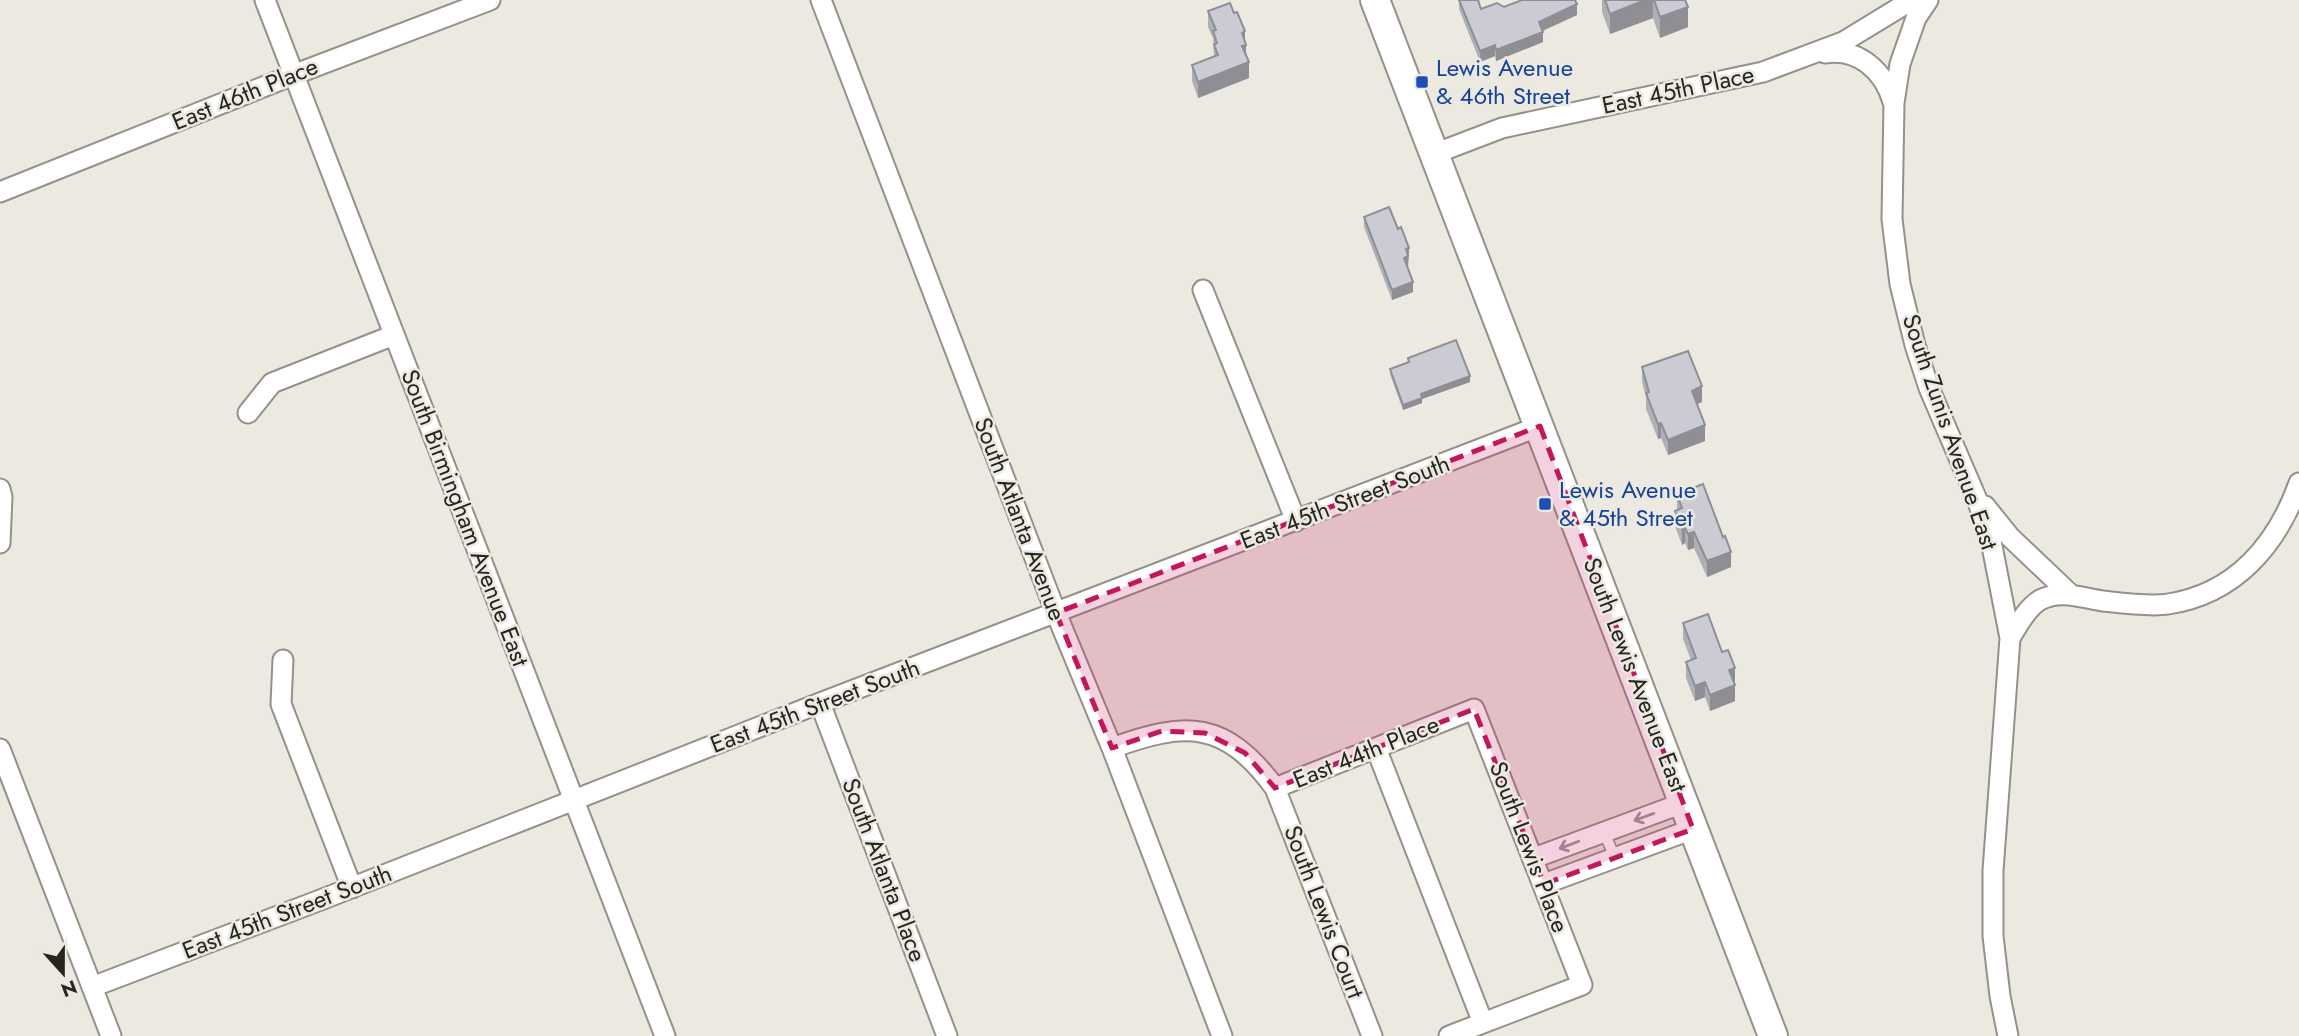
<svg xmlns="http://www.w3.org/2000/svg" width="2299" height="1036" font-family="Jost,sans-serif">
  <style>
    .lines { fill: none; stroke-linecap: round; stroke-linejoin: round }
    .service-casing { stroke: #939188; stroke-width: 13 }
    .minor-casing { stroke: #939188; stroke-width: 23 }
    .secondary-casing { stroke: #939188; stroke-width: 32 }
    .service { stroke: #fff; stroke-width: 10 }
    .minor { stroke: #fff; stroke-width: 19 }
    .secondary { stroke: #fff; stroke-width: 28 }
    .wall { fill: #afafb6 }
    .shaded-wall { fill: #8e8e94 }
    .building { fill: #cbcbd4; stroke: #8e8e94; stroke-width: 2 }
    .oneway { stroke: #9d9d9b }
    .marked { fill: #c2185b; fill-opacity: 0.2; stroke: #c2185b; stroke-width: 5; stroke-dasharray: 14 9; stroke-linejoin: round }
    .transit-dot { fill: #1a4fb4; stroke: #ebe9e0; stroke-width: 2.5 }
    .labels { text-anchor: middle; stroke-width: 5; stroke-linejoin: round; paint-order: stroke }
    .transit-label { font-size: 24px; fill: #164399; stroke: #ebe9e0; text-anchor: start }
    .street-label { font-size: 24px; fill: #262521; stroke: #ebe9e0 }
  </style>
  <rect width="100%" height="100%" fill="#ebe9e0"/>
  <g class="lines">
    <defs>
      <path id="service" d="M1604,832L1615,858"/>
      <path id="minor" d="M265,0L665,1036
        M821,0L1056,613L1112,748L1222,1036
        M1928,0L1916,18L1900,64L1894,103L1892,219L1900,284L1915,345L1929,388L1978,502L1991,541L2010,638L1993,871V936L2000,996L2008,1036
        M1825,53C1859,48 1884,71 1893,102
        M1434,154L1502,128L1763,72L1843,42L1912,0
        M0,192L293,75L490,0
        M1203,290L1296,521
        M248,413L272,383L394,335
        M0,489L2,497L0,543
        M1985,506L2010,537L2069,593
        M2010,638C2018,625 2027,608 2040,600C2061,589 2082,598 2103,601C2121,603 2151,607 2168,604C2235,594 2277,545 2299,483
        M283,660L281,704L352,888
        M820,703L947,1036
        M1112,748C1186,721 1225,720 1275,788L1372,1036
        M1376,748L1483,1023
        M0,749L111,1036
        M1275,788L1474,709L1582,985L1449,1036
        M1534,858L1683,803
        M1544,884L1693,829
        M92,987L323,899L820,703L1540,426"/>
      <path id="secondary" d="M1375,0L1773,1036"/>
    </defs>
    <use href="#service" class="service-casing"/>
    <use href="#minor" class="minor-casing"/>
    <use href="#secondary" class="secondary-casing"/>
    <use href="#service" class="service"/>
    <use href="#minor" class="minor"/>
    <use href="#secondary" class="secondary"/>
  </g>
  <path class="wall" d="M1459,0H1478L1481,9L1504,7L1577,15L1543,31V42L1496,61L1495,56L1480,62L1459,9Z
    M1602,0H1686L1688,27L1660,38L1653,18L1610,34L1602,12Z
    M1208,11L1245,42L1249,78L1198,98L1192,81V65L1214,57L1213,38L1208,27Z
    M1364,217L1398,229L1409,248L1408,267H1407L1413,292L1392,300L1364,227Z
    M1408,358L1470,382L1422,399V403L1403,410L1390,374V369L1408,362Z
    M1642,367L1702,402L1697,404L1705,441L1668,455L1661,438L1658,439L1646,409V397L1642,382Z
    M1677,494L1731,567L1707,577L1694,548L1688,550L1685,543L1682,545L1675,526V511L1677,510Z
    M1683,623L1735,683V701L1710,711L1705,697L1695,701L1686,678V662L1691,660L1683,639Z"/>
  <path class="shaded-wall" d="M1645,0H1653V18L1610,34V14Z
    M1577,4V15L1539,32V22Z
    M1688,7V27L1660,38V17Z
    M1245,31V45H1246V60L1242,48V33Z
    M1543,32V42L1496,61V50Z
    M1495,45V56L1480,62V51Z
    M1249,62V78L1198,98V82Z
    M1409,248L1408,267L1404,269V258L1406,249Z
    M1413,282V292L1392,300V290Z
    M1470,376V382L1422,399V403L1403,410V405L1421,394Z
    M1702,386V402L1692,406V391Z
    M1661,423V438L1658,439V424Z
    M1705,425V441L1668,455V440Z
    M1685,528V543L1682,545V529Z
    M1694,532V548L1688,550V534Z
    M1731,552V567L1707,577V561Z
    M1735,668V683L1729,670Z
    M1705,682V697L1695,701V686Z
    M1735,685V701L1710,711V695Z"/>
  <path class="building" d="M1459,0H1478L1481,9L1497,3L1504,7L1522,0H1575L1577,4L1539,22L1543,32L1496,50L1495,45L1480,51Z
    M1605,0H1645L1610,14Z
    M1654,0H1685L1688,7L1660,17Z
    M1230,3L1234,13L1237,12L1245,31L1242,33L1246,45L1242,46L1249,62L1198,82L1192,65L1218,55L1214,45L1217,43L1213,31L1216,30L1208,11Z
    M1389,207L1398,229L1401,227L1409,248L1406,249L1408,256L1404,258L1413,282L1392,290L1364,217Z
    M1456,340L1470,376L1421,394L1422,398L1403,405L1390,369L1409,362L1408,358Z
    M1688,351L1702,386L1692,391L1705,425L1668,440L1661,423L1658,424L1646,393L1649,392L1642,367Z
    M1703,484L1723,537L1725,536L1731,552L1707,561L1694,532L1688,534L1685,528L1682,529L1675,511L1682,508L1677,494Z
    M1708,614L1722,652L1728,650L1735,668L1729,670L1735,685L1710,695L1705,682L1695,686L1686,662L1696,658L1683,623Z"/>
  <defs><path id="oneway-shaft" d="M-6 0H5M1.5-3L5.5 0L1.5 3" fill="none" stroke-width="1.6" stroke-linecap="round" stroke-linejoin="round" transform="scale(1.75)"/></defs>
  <g class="oneway">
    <use href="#oneway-shaft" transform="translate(1644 817) rotate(160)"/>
    <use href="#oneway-shaft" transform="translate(1569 845) rotate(159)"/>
  </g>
  <path class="marked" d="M1540,426L1693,829L1544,884L1474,709L1275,788L1245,753L1205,733L1162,731L1112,748L1056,613Z"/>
  <g class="transit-dot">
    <rect x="1415" y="75" width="14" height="14" rx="3.5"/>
    <rect x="1538" y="497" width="14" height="14" rx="3.5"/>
  </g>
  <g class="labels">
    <g class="transit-label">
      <text x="1436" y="76">Lewis Avenue<tspan x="1436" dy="28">&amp; 46th Street</tspan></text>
      <text x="1559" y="498">Lewis Avenue<tspan x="1559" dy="28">&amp; 45th Street</tspan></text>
    </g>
    <g class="street-label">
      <text transform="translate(1678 90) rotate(-12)" y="8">East 45th Place</text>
      <text transform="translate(245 94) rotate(-22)" y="8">East 46th Place</text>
      <text transform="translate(1950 432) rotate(71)" y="8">South Zunis Avenue East</text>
      <text transform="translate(1345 502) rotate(-21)" y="8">East 45th Street South</text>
      <text transform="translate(465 518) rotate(69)" y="8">South Birmingham Avenue East</text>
      <text transform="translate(1020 519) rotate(69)" y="8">South Atlanta Avenue</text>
      <text transform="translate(1635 675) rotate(69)" y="8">South Lewis Avenue East</text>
      <text transform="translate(815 706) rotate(-21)" y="8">East 45th Street South</text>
      <text transform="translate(1366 752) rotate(-22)" y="8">East 44th Place</text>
      <text transform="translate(1529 847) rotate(69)" y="8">South Lewis Place</text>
      <text transform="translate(884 870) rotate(69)" y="8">South Atlanta Place</text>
      <text transform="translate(287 912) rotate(-21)" y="8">East 45th Street South</text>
      <text transform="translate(1324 912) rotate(69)" y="8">South Lewis Court</text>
    </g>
  </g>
  <g transform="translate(63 973) rotate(159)" stroke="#ebe9e0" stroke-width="5" paint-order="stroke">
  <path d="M0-5L12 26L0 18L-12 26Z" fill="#262521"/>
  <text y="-10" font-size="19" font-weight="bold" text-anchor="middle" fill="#262521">N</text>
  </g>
</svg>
